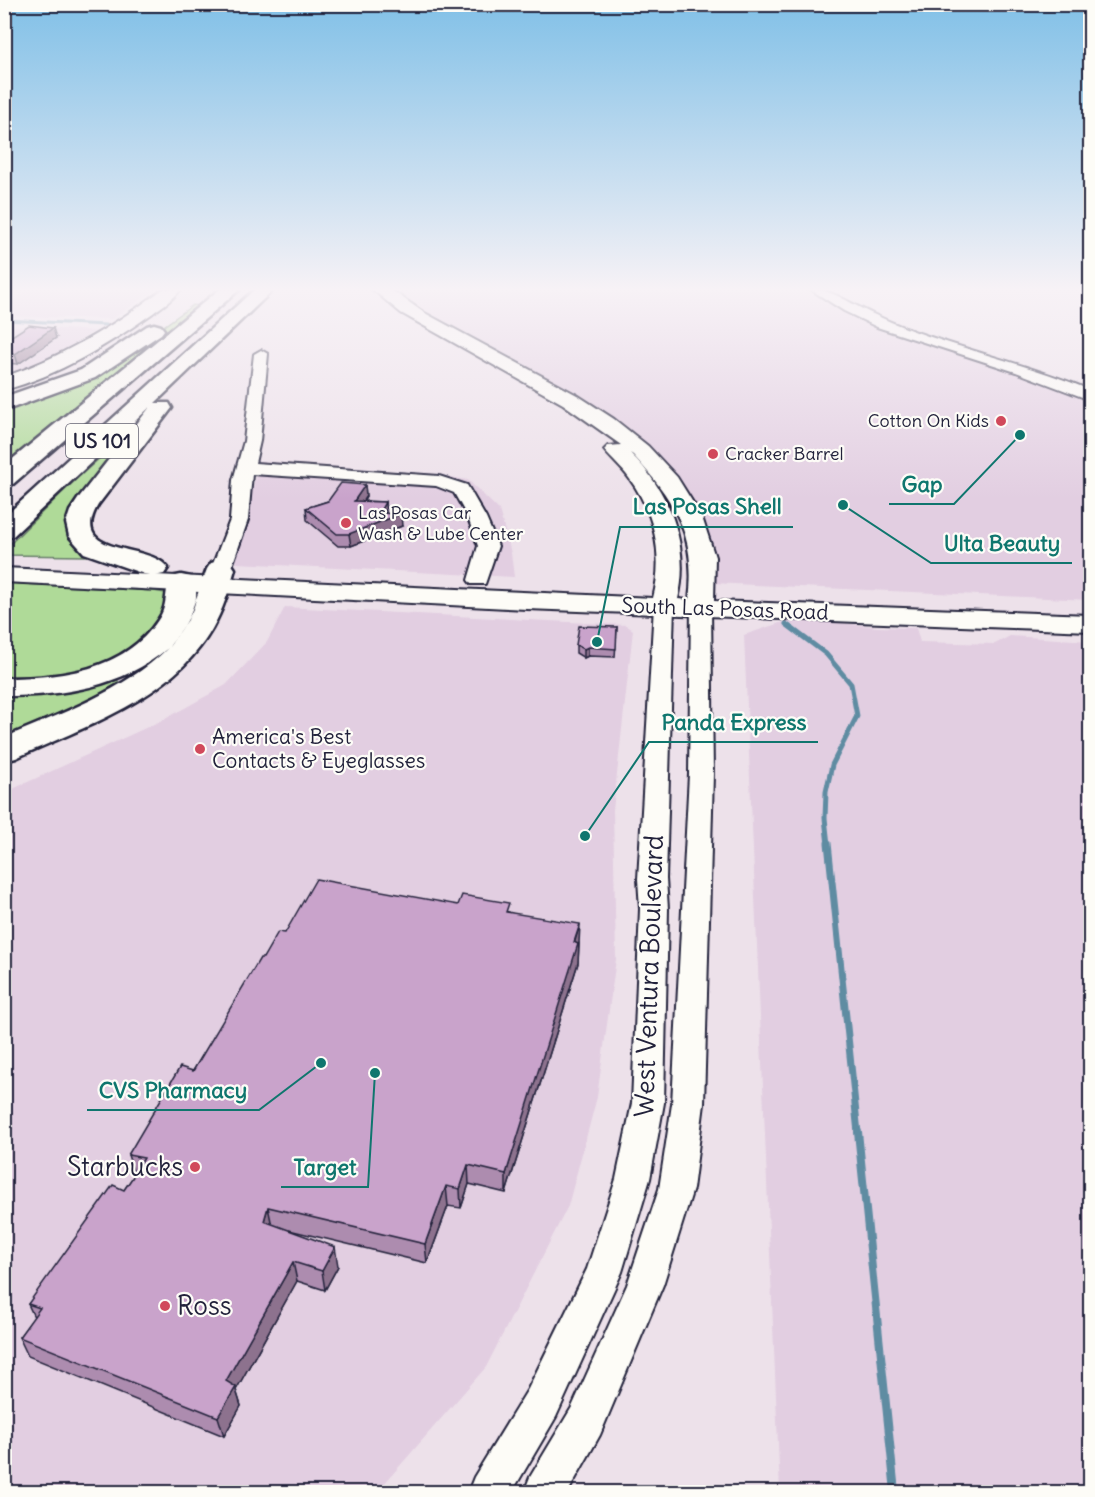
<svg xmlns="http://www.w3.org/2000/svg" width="1095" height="1497" font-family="Delius,sans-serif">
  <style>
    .built { fill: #e2cee1 }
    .green { fill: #afda98; stroke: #687e6a; stroke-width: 1.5 }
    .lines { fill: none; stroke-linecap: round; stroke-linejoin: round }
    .stream-far3 { stroke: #5e8ca2; stroke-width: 3 }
    .stream-far2 { stroke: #5e8ca2; stroke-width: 5 }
    .stream-far1 { stroke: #5e8ca2; stroke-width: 7 }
    .stream { stroke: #5e8ca2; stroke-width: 8 }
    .minor-casing { stroke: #22223b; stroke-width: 4 }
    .major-casing { stroke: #22223b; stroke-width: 4 }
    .highway-casing { stroke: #22223b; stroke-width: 5 }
    .minor { fill: #fdfcf7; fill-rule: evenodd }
    .major { fill: #fdfcf7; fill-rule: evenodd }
    .highway { fill: #fdfcf7; fill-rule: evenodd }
    .wall { fill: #ad8caf; stroke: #22223b; stroke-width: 1.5 }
    .shaded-wall { fill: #8d728e; stroke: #22223b; stroke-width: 1.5 }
    .building { fill: #c9a3cb; stroke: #22223b; stroke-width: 1.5 }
    .poi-dot { fill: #d1495b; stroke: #fdfcf7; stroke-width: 2 }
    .labels { text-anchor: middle; stroke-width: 4.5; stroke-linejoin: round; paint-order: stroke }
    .far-poi-label { font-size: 18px; fill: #22223b; stroke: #fdfcf7; text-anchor: start }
    .shield { fill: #fdfcf7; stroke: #646373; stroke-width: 1.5 }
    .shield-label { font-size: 20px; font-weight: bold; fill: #22223b }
    .street-label { font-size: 21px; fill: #22223b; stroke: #fdfcf7 }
    .poi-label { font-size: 21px; fill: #22223b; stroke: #fdfcf7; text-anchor: start }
    .near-street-label { font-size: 26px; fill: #22223b; stroke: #fdfcf7 }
    .near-poi-label { font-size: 26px; fill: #22223b; stroke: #fdfcf7; text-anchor: end }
    .leader { fill: none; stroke: #0f766e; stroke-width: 2 }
    .callout-dot { fill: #0f766e; stroke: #fdfcf7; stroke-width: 2 }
    .callout-label { font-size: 22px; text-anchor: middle; font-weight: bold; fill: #0f766e; stroke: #fdfcf7; stroke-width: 4.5; stroke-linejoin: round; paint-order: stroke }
  </style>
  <rect width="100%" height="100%" fill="#ede1ea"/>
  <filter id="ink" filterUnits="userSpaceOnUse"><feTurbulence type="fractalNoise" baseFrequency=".0167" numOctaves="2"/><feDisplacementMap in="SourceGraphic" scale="12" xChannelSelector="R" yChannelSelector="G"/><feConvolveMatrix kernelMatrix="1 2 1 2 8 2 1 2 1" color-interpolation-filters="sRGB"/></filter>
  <g filter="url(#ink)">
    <path class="built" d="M28,289H157L112,319L5,316V308Z
      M387,289H808L826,301L874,325L988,361L1081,395L1090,400V600L712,583L645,446L404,304Z
      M5,326L46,328L95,331L52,357L5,377Z
      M259,461L433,474L468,480L499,510L511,553L514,577L236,563Z
      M285,607L626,625L633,630L613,810L616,959L597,1097L568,1206L486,1367L377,1492H5L4,793L165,719L226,685L267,642Z
      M795,618L878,627L916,628L920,642L995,644L1010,636L1090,641V1492H780L744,635Z"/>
    <path class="green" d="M193,305L199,306L5,466V408L115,361Z
      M126,440L80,503L88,552L86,556L5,555V549C21,533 112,441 126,440Z
      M5,583L154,591L165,593L171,598C165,608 161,623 152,631C114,669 56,679 5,677Z
      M113,672L119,683L77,706L14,736L5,737L4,691Z"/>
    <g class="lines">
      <path class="stream-far3" d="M4,320L106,325"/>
      <path class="stream-far2" d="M786,624L826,654L851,684L857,716L832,765L826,792L825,818L828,845"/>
      <path class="stream-far1" d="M828,843L858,1133"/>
      <path class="stream" d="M858,1132L895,1492"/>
      <defs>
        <path id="minor" d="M810,289C833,289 852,305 873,314C943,347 1020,360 1090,390V400L1016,372L877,327L844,311Z
          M261,350L268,354L260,441L255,463L439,476L467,485L486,518L498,546L485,584H471L468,580L478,546L468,518L454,493L436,486L252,474L248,520L231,569L228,573H214L211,569L230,520L233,480L244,441L254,354Z
          M664,600L671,602L674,606L666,879L668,909L664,1103L650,1179L622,1272L556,1417L512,1492H468L474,1477L528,1389L587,1269L616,1179L632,1103L640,909L638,879L654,606L657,602Z
          M701,601L708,603L711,607L713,774L704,1104L693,1189L663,1285L600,1435L568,1492H524L530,1477L572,1407L627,1285L659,1189L672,1104L689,774L691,607L694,603Z"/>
        <path id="major" d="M163,289H181C174,299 162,306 153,313C109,344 58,376 4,390V377C62,357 114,326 163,289Z
          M372,289H390L423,312L577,395L614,419L648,446L677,477L702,517L715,557L714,601L1090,615V631L527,609L4,582V568L653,598C664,557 655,513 629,478C622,468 612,460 604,450L608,446L621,445L563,404L401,313ZM630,453L633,455C675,501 697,536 689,600L678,599C691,546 669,490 630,453Z"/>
        <path id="highway" d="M220,289H240L13,484L4,486V466Z
          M255,289H274L155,403H169L172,408L98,505C67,558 150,542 168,568L164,574L154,576L144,574L84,553L69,536L66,523L70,511L80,496L150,407L13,536L4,539V517Z
          M154,324L161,326L164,330L161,334L95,378L4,411V397L81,370L147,326Z
          M221,561L231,563L235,569C229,590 223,610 212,629C172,699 85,726 16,758L4,761V738C61,713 123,692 168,648C122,687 64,696 4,696V678C60,678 124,671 158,620C169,605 164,588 171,577L181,575L191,577C207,601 182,628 169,647L188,620L207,569L211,563Z"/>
      </defs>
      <use href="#minor" class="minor-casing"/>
      <use href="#major" class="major-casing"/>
      <use href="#highway" class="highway-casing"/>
      <use href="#minor" class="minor"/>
      <use href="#major" class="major"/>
      <use href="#highway" class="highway"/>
    </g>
    <path class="wall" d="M56,338L18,364L4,363V341Z
      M365,485L366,496L363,501L385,502L386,513L402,526L351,546H338L307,520L306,508L328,501Z
      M617,627L615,657L588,656L584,658L576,653V645Z
      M458,905L509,912L579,943L578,963L506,1193L469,1184L461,1208L448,1206L427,1263L289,1230L338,1266L325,1290L297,1281L236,1390L241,1406L224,1436L28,1356L19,1337L34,1317L28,1304L124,1190L135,1174H134L128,1155L193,1071L263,958L285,933Z"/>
    <path class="shaded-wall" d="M53,328L56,338L18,364L15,354Z
      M365,485L366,496L355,513L354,501Z
      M385,502L386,514H401L402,526L351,546L349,534L379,513Z
      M588,647V656L584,658V649Z
      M580,924L578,963L506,1193V1174Z
      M468,1165L469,1184L461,1208L460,1189Z
      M446,1186L448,1206L427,1263L425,1244Z
      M268,1207L272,1226L264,1221Z
      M335,1247L338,1266L325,1290L322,1271Z
      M293,1262L297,1281L236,1390L241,1406L224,1436L218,1417L226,1381Z"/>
    <path class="building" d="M29,325L53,328L15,354L4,353V341Z
      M341,483L365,485L354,501L385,502L379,513L401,514L349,534H337L306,508L328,501Z
      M579,626L617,627L616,649L588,647L584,649L576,645Z
      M316,879L458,905L462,895L509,903L506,912L580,924L574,942L578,944L506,1174L468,1165L460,1189L446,1186L425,1244L268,1207L264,1221L335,1247L322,1271L293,1262L226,1381L236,1387L218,1417L19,1337L40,1308L28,1304L113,1185L124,1190L134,1175L144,1158L128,1155L180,1067L193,1071L260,958H263L278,932L285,933Z"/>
  </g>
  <linearGradient id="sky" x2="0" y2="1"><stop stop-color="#81c0e7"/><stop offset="0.58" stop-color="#f7f2f6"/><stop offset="1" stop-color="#f7f2f6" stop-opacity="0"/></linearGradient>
  <rect width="1095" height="499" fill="url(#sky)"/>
  <g class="poi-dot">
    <circle cx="1001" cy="421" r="6"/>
    <circle cx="713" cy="454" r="6"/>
    <circle cx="346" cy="523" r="6"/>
    <circle cx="200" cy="749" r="6"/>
    <circle cx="195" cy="1167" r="6"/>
    <circle cx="165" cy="1306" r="6"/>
  </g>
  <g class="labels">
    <g class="far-poi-label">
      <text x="989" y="427" text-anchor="end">Cotton On Kids</text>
      <text x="725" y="460">Cracker Barrel</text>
      <text x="358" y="519">Las Posas Car<tspan x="358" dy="21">Wash &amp; Lube Center</tspan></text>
    </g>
    <rect class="shield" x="66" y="424" width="72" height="34" rx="4.5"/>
    <g class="shield-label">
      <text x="102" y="448">US 101</text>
    </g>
    <g class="street-label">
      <text transform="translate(725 609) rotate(2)" y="7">South Las Posas Road</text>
    </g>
    <g class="poi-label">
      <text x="212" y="744">America's Best<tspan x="212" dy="24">Contacts &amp; Eyeglasses</tspan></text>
    </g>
    <g class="near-street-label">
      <text transform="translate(649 976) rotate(-88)" y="9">West Ventura Boulevard</text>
    </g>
    <g class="near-poi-label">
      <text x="183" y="1176">Starbucks</text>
      <text x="177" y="1315" text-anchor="start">Ross</text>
    </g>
  </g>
  <path class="leader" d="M1020 435L954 504H889M597 642L620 527H793M843 505L931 563H1072M585 836L649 742H818M321 1063L259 1110H87M375 1073L368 1187H281"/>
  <g class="callout-dot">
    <circle cx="1020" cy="435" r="6"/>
    <circle cx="597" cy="642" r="6"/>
    <circle cx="843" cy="505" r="6"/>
    <circle cx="585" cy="836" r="6"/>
    <circle cx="321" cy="1063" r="6"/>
    <circle cx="375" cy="1073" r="6"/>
  </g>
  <g class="callout-label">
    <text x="922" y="492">Gap</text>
    <text x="707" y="514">Las Posas Shell</text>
    <text x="1002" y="551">Ulta Beauty</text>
    <text x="734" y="730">Panda Express</text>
    <text x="173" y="1098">CVS Pharmacy</text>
    <text x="325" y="1175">Target</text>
  </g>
  <rect width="1095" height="1497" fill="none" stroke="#fdfcf7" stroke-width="24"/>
  <rect x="12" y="12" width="1071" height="1473" fill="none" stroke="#22223b" stroke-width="2" filter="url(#ink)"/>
</svg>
